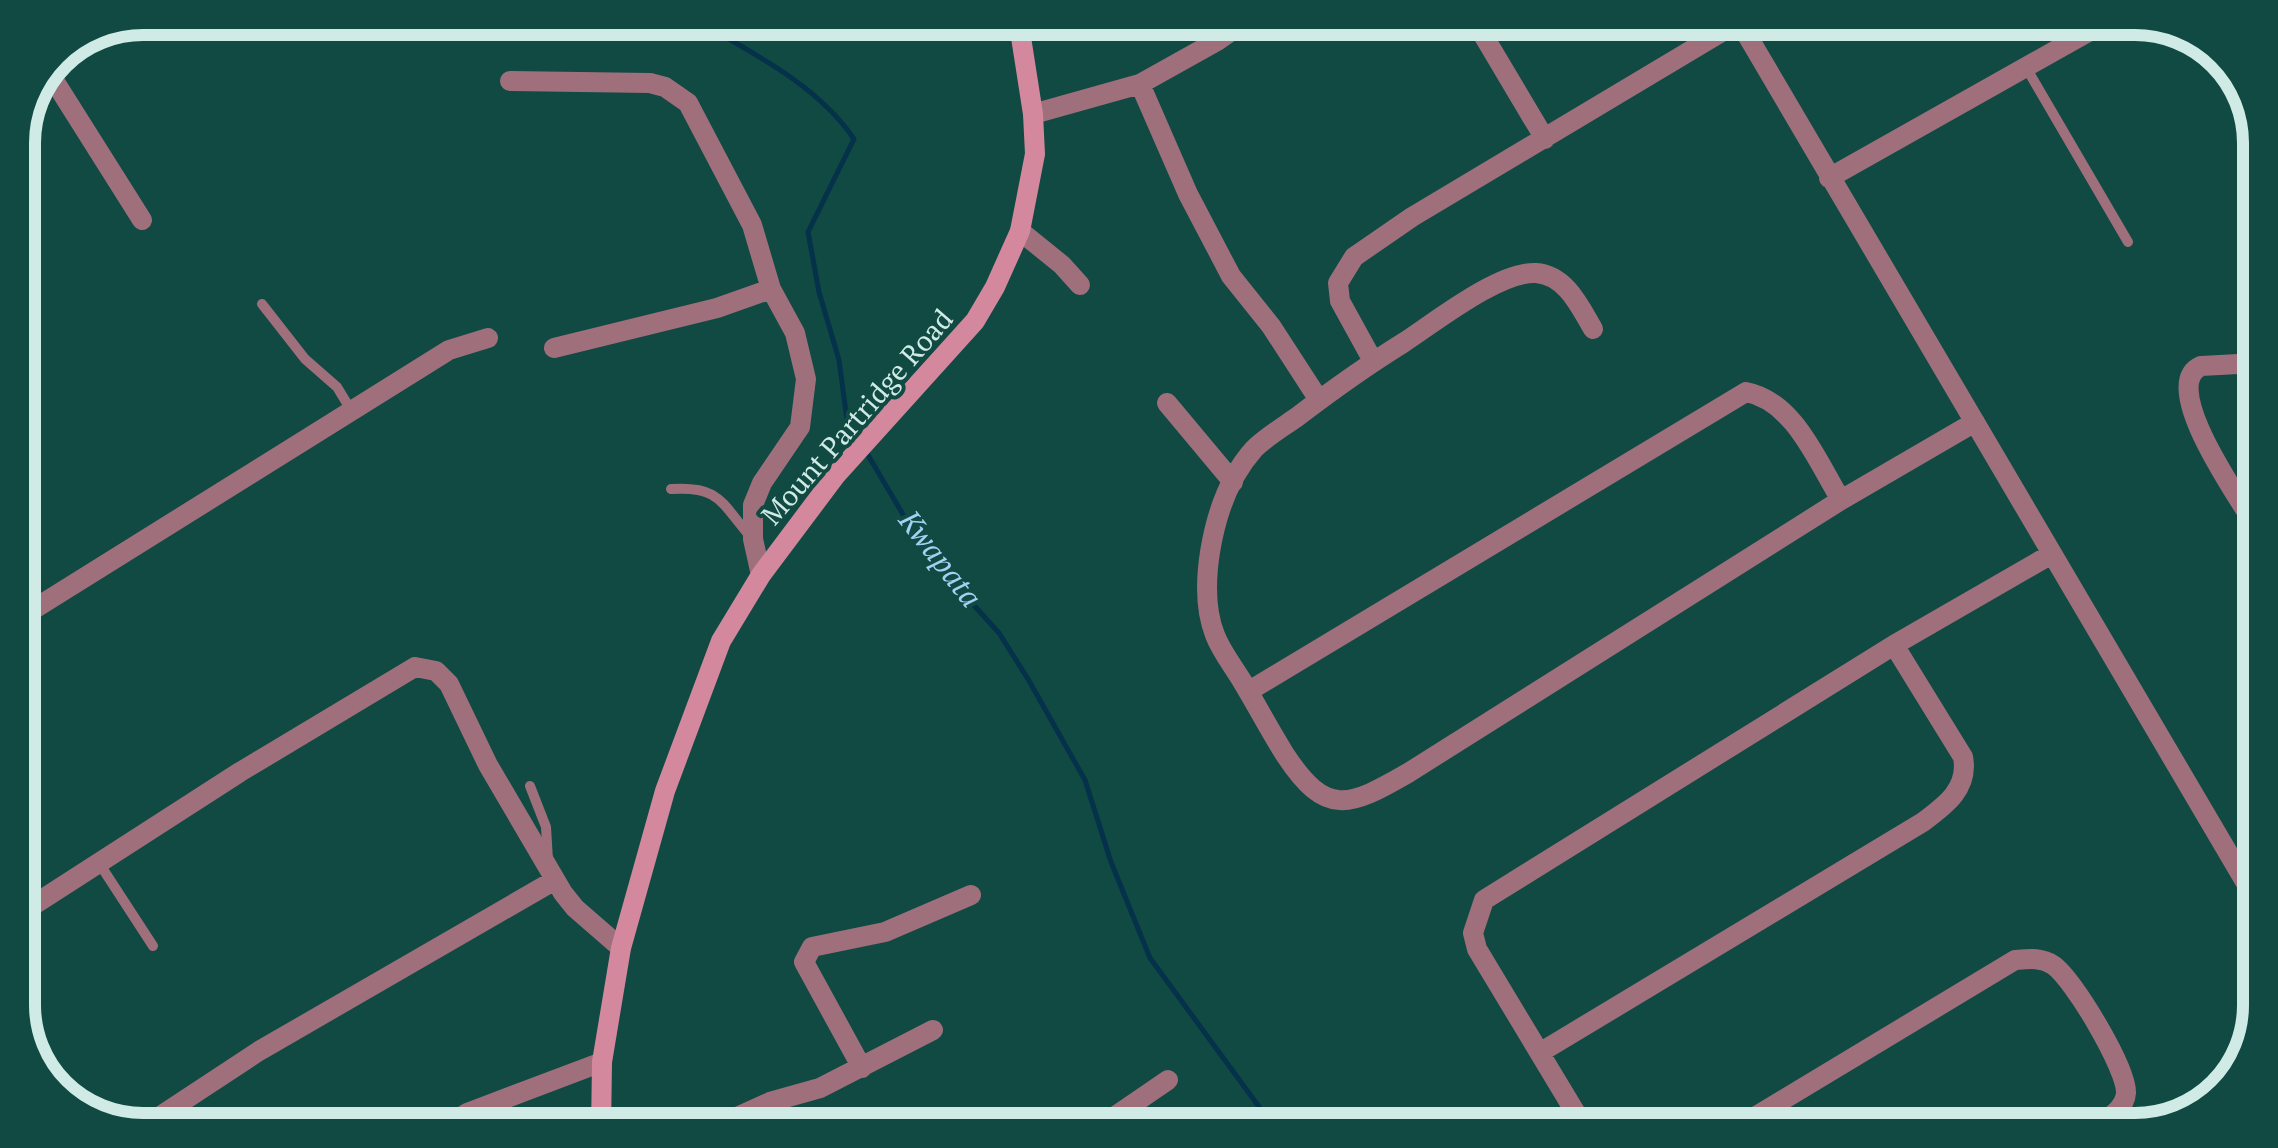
<svg xmlns="http://www.w3.org/2000/svg" width="2278" height="1148" font-family="'PT Serif',serif">
  <style>
    .lines { fill: none; stroke-linecap: round; stroke-linejoin: round }
    .stream { stroke: #05314b; stroke-width: 5 }
    .lane { stroke: #9f6f7c; stroke-width: 10 }
    .street { stroke: #9f6f7c; stroke-width: 20 }
    .secondary { stroke: #d4889d; stroke-width: 20 }
    .labels { text-anchor: middle; stroke-width: 8; stroke-linejoin: round; paint-order: stroke }
    .street-label { font-size: 28px; fill: #d0ebe6; stroke: #104a42 }
    .water-label { font-size: 30px; font-style: italic; fill: #a4d1f3; stroke: #104a42 }
    .rim { fill: none; stroke: #d0ebe6; stroke-width: 12 }
  </style>
  <rect width="100%" height="100%" fill="#104a42"/>
  <g class="lines">
    <path class="stream" d="M692,18C749,51 817,84 854,139L808,232L819,292L839,360L847,420L859,440
      M865,450L924,550L999,633L1028,679L1085,780L1111,862L1150,958L1276,1130"/>
    <path class="lane" d="M2027,69L2128,242
      M262,304L305,359L337,387L351,410
      M671,489C719,486 720,501 749,535
      M18,765L26,776
      M530,786L546,827L548,860
      M99,863L153,946"/>
    <path class="street" d="M1473,18L1545,139
      M1737,18L2250,890
      M46,73L55,82L142,220
      M510,81L650,83L665,87L688,103L752,225L771,289L795,333L806,379L800,427L762,483L753,505V539L761,575
      M1140,84L1188,194L1231,276L1271,326L1319,400
      M1033,114L1140,84L1217,41L1250,18
      M1829,178L2113,18
      M1020,231L1062,265L1080,285
      M1593,329C1580,307 1566,275 1536,273C1499,271 1434,323 1403,343C1366,366 1331,391 1297,417C1283,427 1266,437 1254,449C1229,477 1216,515 1210,552C1206,578 1205,610 1215,635C1221,651 1233,666 1242,681C1256,704 1269,729 1284,753C1326,818 1349,807 1408,773L1841,500L1975,422
      M554,348L717,308L771,289
      M1373,361L1340,301L1338,283L1354,257L1412,217L1740,21
      M1167,403L1233,482
      M2255,525C2239,498 2158,385 2201,366L2257,363
      M18,619L449,350L488,338
      M1249,691L1746,392C1794,401 1817,461 1841,500
      M18,915L240,772L415,667L436,671L449,684L488,765L563,893L575,908L621,948
      M1541,1052L1923,822C1946,805 1969,788 1963,757L1894,645
      M862,1068L804,962L812,947L885,932L971,895
      M139,1130L259,1051L555,880
      M400,1130C413,1121 417,1123 431,1130
      M441,1130L467,1113L602,1062
      M708,1130L770,1102L820,1088L933,1030
      M1095,1130L1168,1080
      M1586,1130L1477,949L1473,933L1484,900L1894,645L2050,555
      M1733,1130L2015,960C2028,959 2041,957 2053,965C2073,978 2127,1069 2126,1093C2125,1111 2103,1121 2089,1130"/>
    <path class="secondary" d="M601,1130L602,1062L621,948L665,791L721,641L761,575L836,475L975,321L995,287L1020,231L1035,154L1033,114L1018,18"/>
  </g>
  <g class="labels">
    <g class="street-label">
      <text transform="translate(857 417) rotate(-49)" y="10">Mount Partridge Road</text>
    </g>
    <g class="water-label">
      <text transform="translate(940 559) rotate(52)" y="10">Kwapata</text>
    </g>
  </g>
  <path d="M0 0H2278V1148H0ZM143 35H2135A108 108 0 0 1 2243 143V1005A108 108 0 0 1 2135 1113H143A108 108 0 0 1 35 1005V143A108 108 0 0 1 143 35Z" fill="#104a42" fill-rule="evenodd"/>
  <path class="rim" d="M143 35H2135A108 108 0 0 1 2243 143V1005A108 108 0 0 1 2135 1113H143A108 108 0 0 1 35 1005V143A108 108 0 0 1 143 35Z"/>
</svg>
